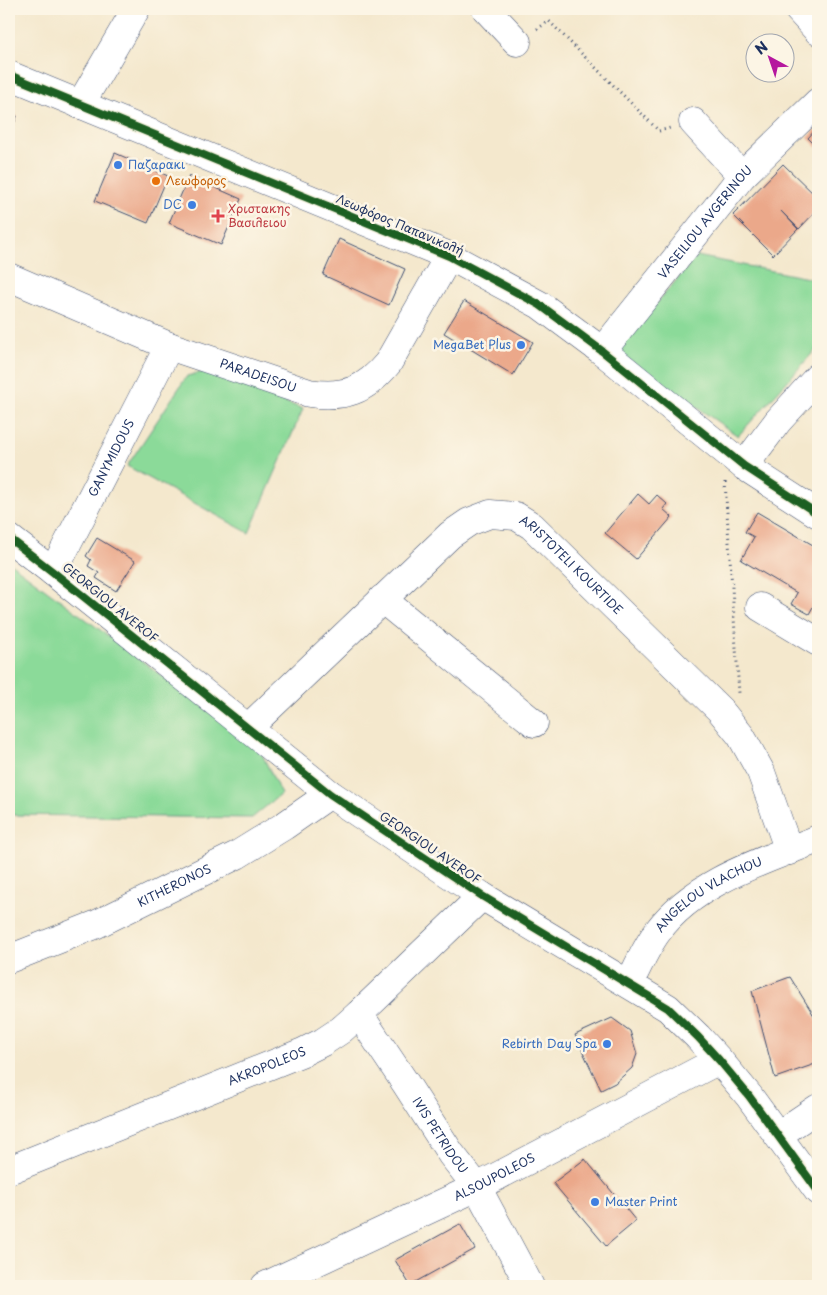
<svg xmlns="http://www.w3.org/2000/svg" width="827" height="1295" font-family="'Playpen Sans',sans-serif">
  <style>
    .green { fill: #8bda99; stroke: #53847c }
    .building { fill: #eba88a }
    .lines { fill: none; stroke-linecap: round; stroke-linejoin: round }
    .minor-casing { stroke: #3c4b6f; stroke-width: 29 }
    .path { stroke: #3c4b6f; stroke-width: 3; stroke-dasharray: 1 4; stroke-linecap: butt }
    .minor { stroke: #fff; stroke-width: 28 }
    .cycleway-casing { stroke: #fcf5e5; stroke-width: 11 }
    .cycleway { stroke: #1b5e20; stroke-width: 8 }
    .shop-dot { fill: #3f7fe0; stroke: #fcf5e5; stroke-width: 2 }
    .food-dot { fill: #e8710a; stroke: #fcf5e5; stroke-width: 2 }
    .health-dot { fill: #e0444e; stroke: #fcf5e5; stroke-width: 2 }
    .labels { text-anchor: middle; stroke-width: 5; stroke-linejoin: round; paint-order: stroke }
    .shop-label { font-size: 12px; fill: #366cbe; stroke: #fcf5e5; text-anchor: end }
    .food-label { font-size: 12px; fill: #c56008; stroke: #fcf5e5; text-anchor: start }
    .health-label { font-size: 12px; fill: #be3a42; stroke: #fcf5e5; text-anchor: start }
    .street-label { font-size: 12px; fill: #1b2f5e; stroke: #fcf5e5 }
  </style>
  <rect width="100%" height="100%" fill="#fcf5e5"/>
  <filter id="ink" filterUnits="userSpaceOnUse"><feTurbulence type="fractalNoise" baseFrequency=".02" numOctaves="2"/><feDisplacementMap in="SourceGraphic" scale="10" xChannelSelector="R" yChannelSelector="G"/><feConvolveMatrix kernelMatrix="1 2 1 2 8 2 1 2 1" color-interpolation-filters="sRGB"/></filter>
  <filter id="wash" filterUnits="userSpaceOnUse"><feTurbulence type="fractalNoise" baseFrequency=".0096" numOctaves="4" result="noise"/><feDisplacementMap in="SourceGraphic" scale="20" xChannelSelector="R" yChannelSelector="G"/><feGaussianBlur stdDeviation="1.12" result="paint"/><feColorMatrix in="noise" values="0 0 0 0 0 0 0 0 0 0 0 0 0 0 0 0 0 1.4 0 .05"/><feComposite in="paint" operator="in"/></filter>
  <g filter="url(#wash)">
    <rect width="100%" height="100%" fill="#f4e8cd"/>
    <path class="green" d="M697,256L818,280V347L738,436L616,351Z
      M207,371L303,409L249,533L127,466L187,376Z
      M9,562L259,748L281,794L252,818L9,815Z"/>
    <g id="blocks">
      <path class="building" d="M9,113L17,116L9,137Z
        M818,127V148L808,138Z
        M115,153L168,176L148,223L95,201Z
        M783,164L818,198V209L799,229L780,210L798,229L773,255L733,215Z
        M189,176L241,199L221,245L169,223Z
        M339,239L405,269L389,305L323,275Z
        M464,301L533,342L513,375L444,333Z
        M638,494L649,504L657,495L667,504L663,509L672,517L636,559L605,533Z
        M757,512L818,548V607L814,605L809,614L791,604L797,593L741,560L754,537L745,532Z
        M97,538L135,561L116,591L96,578L99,573L88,566L91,560L86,556Z
        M790,977L818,1022V1063L775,1078L752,991Z
        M612,1018L630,1031L637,1054L632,1068L615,1083L601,1090L575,1035Z
        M585,1159L636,1221L606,1246L553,1183Z
        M460,1224L475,1249L410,1285L395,1260Z"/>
    </g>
  </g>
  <g filter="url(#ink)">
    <use href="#blocks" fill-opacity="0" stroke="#3c4b6f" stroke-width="1"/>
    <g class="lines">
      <defs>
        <g id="minor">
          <path d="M486,9L517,42"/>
          <path d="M798,9L818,31"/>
          <path d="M9,75L449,256L540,305L602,351L744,466L818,514"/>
          <path d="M80,105L136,9"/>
          <path d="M693,122L742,176"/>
          <path id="s1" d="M9,277L169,346L309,393C345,398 365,391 388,363L449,256"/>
          <path id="s2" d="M602,351L742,176L818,102"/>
          <path d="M744,466L778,421L818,377"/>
          <path d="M9,538L53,572L330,794L482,896L668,1008L698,1037L719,1060L749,1096L818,1191"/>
          <path id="s3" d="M53,572L169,346"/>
          <path d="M382,599L534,723"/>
          <path d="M760,607L818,642"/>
          <path id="s4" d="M248,728L450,535L469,522L490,514L516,516L532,526L720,710L741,736L761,772L789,851"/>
          <path id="s5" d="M9,959L95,925L237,855L284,826L330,794"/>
          <path id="s6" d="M629,984C638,966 646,947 658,931C695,881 763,861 818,839"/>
          <path id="s7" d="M359,1014L406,1084L451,1154L477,1187L530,1286"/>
          <path d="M778,1135L818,1108"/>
          <path id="s8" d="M9,1170L303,1052L323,1042L341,1030L359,1014L482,896"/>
          <path id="s9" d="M265,1286L477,1187L719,1060"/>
        </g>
      </defs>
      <use href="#minor" class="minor-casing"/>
      <path class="path" d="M537,29L549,21L659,131L670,128
        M725,482L739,693"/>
      <use href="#minor" class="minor"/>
      <defs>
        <path id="cycleway" d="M9,75L449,256L540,305L602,351L744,466L818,514
          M9,538L53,572L330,794L482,896L668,1008L698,1037L719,1060L749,1096L818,1191"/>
      </defs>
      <use href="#cycleway" class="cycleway-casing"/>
      <use href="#cycleway" class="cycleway"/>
    </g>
  </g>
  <g class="shop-dot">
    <circle cx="118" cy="165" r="5"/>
    <circle cx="192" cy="205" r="5"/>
    <circle cx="521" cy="345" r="5"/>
    <circle cx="607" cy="1044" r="5"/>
    <circle cx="595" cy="1202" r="5"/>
  </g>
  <circle class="food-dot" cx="156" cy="181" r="5"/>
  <path class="health-dot" d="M215.5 208.5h5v5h5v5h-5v5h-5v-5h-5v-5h5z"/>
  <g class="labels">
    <g class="shop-label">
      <text x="128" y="169" text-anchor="start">Παζαρακι</text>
      <text x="182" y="209">DC</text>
      <text x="511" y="349">MegaBet Plus</text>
      <text x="597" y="1048">Rebirth Day Spa</text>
      <text x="605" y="1206" text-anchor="start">Master Print</text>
    </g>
    <g class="food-label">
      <text x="166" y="185">Λεωφορος</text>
    </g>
    <g class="health-label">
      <text x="228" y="213">Χριστακης<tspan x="228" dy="14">Βασιλειου</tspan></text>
    </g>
    <g class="street-label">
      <text dy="4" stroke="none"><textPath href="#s2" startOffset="165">VASEILIOU AVGERINOU</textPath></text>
      <text transform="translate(400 225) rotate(23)" y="4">Λεωφόρος Παπανικολή</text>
      <text dy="4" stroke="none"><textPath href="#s1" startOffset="268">PARADEISOU</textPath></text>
      <text dy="4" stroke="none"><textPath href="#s3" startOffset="128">GANYMIDOUS</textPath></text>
      <text dy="4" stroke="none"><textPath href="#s4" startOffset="425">ARISTOTELI KOURTIDE</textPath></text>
      <text transform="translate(110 603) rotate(39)" y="4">GEORGIOU AVEROF</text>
      <text transform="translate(430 848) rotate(34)" y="4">GEORGIOU AVEROF</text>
      <text dy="4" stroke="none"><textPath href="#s5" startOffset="181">KITHERONOS</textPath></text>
      <text dy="4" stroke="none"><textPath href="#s6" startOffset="124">ANGELOU VLACHOU</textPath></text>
      <text dy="4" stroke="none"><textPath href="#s8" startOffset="278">AKROPOLEOS</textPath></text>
      <text dy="4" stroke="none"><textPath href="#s7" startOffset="146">IVIS PETRIDOU</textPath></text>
      <text dy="4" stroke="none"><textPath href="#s9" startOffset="254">ALSOUPOLEOS</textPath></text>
    </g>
  </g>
  <rect width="827" height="1295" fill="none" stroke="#fcf5e5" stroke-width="30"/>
  <g transform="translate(770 58) rotate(320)"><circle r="24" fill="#fcf5e5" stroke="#a2a6af"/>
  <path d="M0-4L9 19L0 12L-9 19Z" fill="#b5179e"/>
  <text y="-8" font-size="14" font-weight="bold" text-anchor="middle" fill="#1b2f5e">N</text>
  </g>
</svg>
